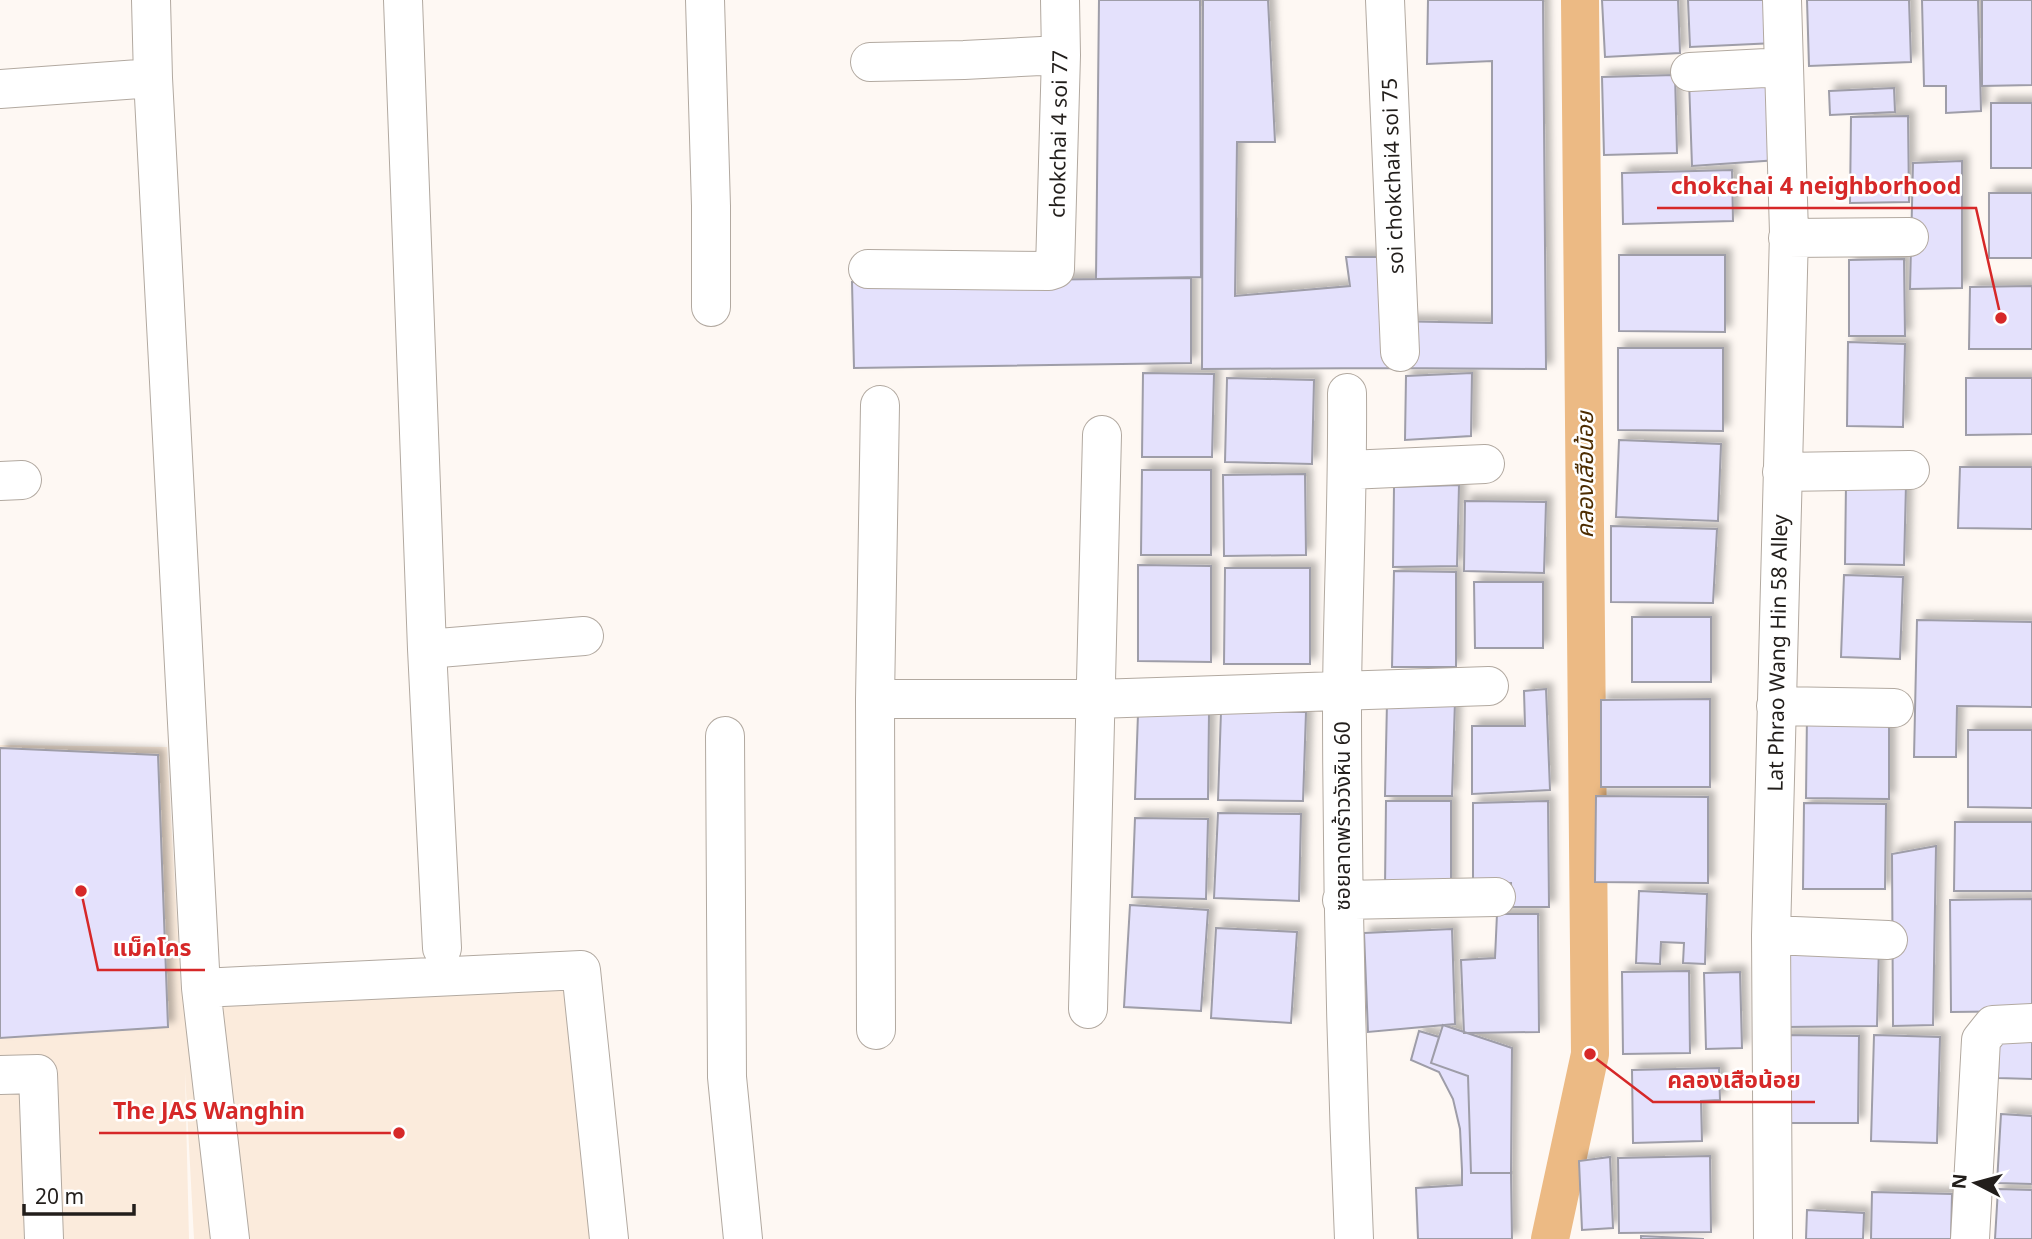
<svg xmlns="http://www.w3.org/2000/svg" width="2032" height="1239" font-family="'Noto Sans','Noto Sans Thai',sans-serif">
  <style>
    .built { fill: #fbebdc }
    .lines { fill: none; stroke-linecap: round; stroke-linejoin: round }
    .canal { stroke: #ecba84; stroke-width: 38 }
    .building { fill: #e4e1fc; stroke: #9e9da8; stroke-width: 2; filter: url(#shadow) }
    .minor-casing { stroke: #b2a9a0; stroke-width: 40 }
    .minor { stroke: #fff; stroke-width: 38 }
    .labels { text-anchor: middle; stroke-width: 5; stroke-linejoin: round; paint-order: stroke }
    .street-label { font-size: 21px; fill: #221e1b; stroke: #fff }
    .water-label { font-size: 23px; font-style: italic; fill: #4d2c00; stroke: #fff }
    .leader { fill: none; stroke: #d62828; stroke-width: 2.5 }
    .callout-dot { fill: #d62828; stroke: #fff; stroke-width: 2.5 }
    .callout-label { font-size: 23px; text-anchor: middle; font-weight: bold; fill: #d62828; stroke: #fff; stroke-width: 5; stroke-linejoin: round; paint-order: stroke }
  </style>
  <defs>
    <filter id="shadow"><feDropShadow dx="6" dy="-6" stdDeviation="3.5" flood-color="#0004"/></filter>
  </defs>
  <rect width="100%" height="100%" fill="#fef8f3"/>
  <path class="built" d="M0,745L167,747L181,989L590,954L621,1239H194L185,1072L189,1239H0Z"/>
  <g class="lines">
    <path class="canal" d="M1550,1239L1590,1054L1580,0"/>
  </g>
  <path class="building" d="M1099,0H1200L1201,277L1096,279Z
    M1203,0H1268L1275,142H1237L1235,296L1350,286L1346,257H1382L1390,368L1202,369Z
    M1428,0H1543L1546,369L1390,368L1387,321L1492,323V61L1427,64Z
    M1602,0H1678L1680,53L1605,57Z
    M1688,0H1773L1775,43L1690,47Z
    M1807,0H1909L1911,62L1809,66Z
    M1922,0H1978L1981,111L1946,113V86H1924Z
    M1982,0H2032V85L1982,86Z
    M1675,75L1677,153L1604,155L1602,77Z
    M1774,76L1778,160L1692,166L1689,80Z
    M1894,88L1895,112L1830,115L1829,91Z
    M1991,103H2032V168H1991Z
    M1908,116L1909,202L1850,203L1851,117Z
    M1962,161V288L1910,289L1913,163Z
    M1732,170L1733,221L1623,224L1622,173Z
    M1989,193H2032V258H1989Z
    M1619,255H1725V332L1619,331Z
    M1904,259L1905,336H1849V260Z
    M1191,278V363L854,368L852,282Z
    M2032,286V349H1969L1970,287Z
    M1848,342L1905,344L1903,427L1847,426Z
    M1618,348H1723V431L1618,430Z
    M1143,373L1214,374L1212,457H1142Z
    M1472,373L1471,436L1405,440L1406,376Z
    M1227,378L1314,380L1312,464L1225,462Z
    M1966,378H2032V434L1966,435Z
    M1619,440L1721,444L1718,521L1616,517Z
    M1960,467H2032V529L1958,528Z
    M1142,470H1211V555H1141Z
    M1305,474L1306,555L1224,556L1223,475Z
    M1846,483L1906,484L1904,565L1845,564Z
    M1459,485L1457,566L1393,567L1394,487Z
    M1465,501L1546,502L1544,573L1464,571Z
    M1611,526L1717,529L1713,603L1611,602Z
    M1138,565L1211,566V662L1138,661Z
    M1225,568H1310V664H1224Z
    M1394,571L1456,572V667H1392Z
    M1844,575L1903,577L1900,659L1841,657Z
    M1474,582H1543V648H1475Z
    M1632,617H1711V682H1632Z
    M1917,620L2032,622V707L1957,706L1956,757H1914Z
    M1546,689L1550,790L1472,794V726H1525L1524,691Z
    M1710,699V787H1601V700Z
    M1455,700L1452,796H1385L1387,702Z
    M1221,711L1306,712L1303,801L1218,800Z
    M1209,713L1208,799H1135L1138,714Z
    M1807,713L1889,714V799L1806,798Z
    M1968,730H2032V808L1968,807Z
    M0,748L158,755L168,1027L0,1038Z
    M1596,796L1708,797V883L1595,882Z
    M1386,801H1451V888H1385Z
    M1548,801L1549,907H1512L1511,883L1473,884V803Z
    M1804,803L1886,804L1885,889H1803Z
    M1218,813L1301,814L1299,901L1214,898Z
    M1135,818L1208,819L1206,899L1132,897Z
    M1955,822H2032V891H1954Z
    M1936,846L1933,1025L1893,1026L1892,854Z
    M1639,891L1707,894L1705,964L1683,963L1684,943L1661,942L1660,964L1636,963Z
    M2032,899V1011L1951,1012L1950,900Z
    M1130,905L1208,910L1201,1011L1124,1007Z
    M1497,914H1538L1539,1032L1464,1033L1461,960L1495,958Z
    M1216,928L1297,932L1291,1023L1211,1018Z
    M1452,929L1455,1024L1368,1032L1364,933Z
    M1788,942L1879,944L1877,1026L1785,1027Z
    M1689,971L1690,1053L1623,1054L1622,972Z
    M1740,972L1742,1048L1706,1049L1704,973Z
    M1443,1025L1512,1048L1511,1173H1471L1468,1076L1431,1063Z
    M1419,1031L1439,1037L1431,1063L1468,1076L1471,1173H1511L1512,1239H1418L1416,1188L1462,1185V1170L1460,1129L1453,1099L1439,1072L1411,1060Z
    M1783,1035L1859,1036L1858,1123H1782Z
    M1874,1035L1940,1037L1937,1143L1871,1141Z
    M1999,1040L2032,1041V1079L1998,1078Z
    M1719,1068L1720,1100L1701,1101L1702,1141L1633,1143L1632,1070Z
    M2001,1114L2032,1116V1184L1997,1183Z
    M1710,1156L1711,1232L1619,1233L1618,1158Z
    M1610,1157L1613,1228L1582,1230L1579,1161Z
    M1998,1189L2032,1190V1239H1995Z
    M1872,1192L1952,1194L1951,1239H1871Z
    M1807,1210L1864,1213L1863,1239H1806Z
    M1641,1236L1704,1239H1641Z"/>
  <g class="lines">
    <defs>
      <path id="minor" d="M151,0L153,78L201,988L230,1239
        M403,0L427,649L442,948
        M705,0L711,206V307
        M1385,0L1400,352
        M870,62L964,60L1061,55
        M1690,72L1783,67
        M0,89L153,78
        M1788,238L1909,237
        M868,269L1049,271L1055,269L1061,55L1060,0
        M1347,393C1348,493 1343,594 1342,694C1342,876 1346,1057 1354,1239
        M1348,470L1485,464
        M1782,472L1910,470
        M0,481L22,480
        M427,649L584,636
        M875,699H1096L1489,686
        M1776,706L1894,708
        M725,736L727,1077L743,1239
        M1342,900L1496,897
        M1771,935L1888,940
        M201,988L581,970L609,1239
        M1088,1009L1102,435
        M876,1030L875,699L880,405
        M0,1075L38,1074L44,1239
        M1773,1239L1771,935L1789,233L1782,0
        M1970,1239L1981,1040L1993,1025L2032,1023"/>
    </defs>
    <use href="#minor" class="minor-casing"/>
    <use href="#minor" class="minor"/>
  </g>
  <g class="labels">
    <g class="street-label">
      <text transform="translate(1059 134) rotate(-89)" y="7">chokchai 4 soi 77</text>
      <text transform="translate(1393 176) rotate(-92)" y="7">soi chokchai4 soi 75</text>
      <text transform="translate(1778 653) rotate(-89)" y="7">Lat Phrao Wang Hin 58 Alley</text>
      <text transform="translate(1343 816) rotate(-90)" y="7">ซอยลาดพร้าววังหิน 60</text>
    </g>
    <g class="water-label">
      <text transform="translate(1585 475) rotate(-90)" y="8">คลองเสือน้อย</text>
    </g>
  </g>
  <path class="leader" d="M2001 318L1976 208H1657M81 891L98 970H205M1590 1054L1653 1102H1815M399 1133L319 1133H99"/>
  <g class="callout-dot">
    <circle cx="2001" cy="318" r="7"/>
    <circle cx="81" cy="891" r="7"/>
    <circle cx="1590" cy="1054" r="7"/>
    <circle cx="399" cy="1133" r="7"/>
  </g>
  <g class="callout-label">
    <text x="1816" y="194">chokchai 4 neighborhood</text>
    <text x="152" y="956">แม็คโคร</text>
    <text x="1734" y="1088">คลองเสือน้อย</text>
    <text x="209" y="1119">The JAS Wanghin</text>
  </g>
  <g transform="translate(1976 1183) rotate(276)" stroke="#ffffff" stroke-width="5" paint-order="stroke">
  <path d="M0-5L12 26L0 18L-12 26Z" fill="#221e1b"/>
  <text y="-10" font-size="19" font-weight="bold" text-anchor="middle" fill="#221e1b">N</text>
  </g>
  <path d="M24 1204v10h110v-10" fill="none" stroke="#221e1b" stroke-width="3.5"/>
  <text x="35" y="1204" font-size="21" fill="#221e1b" stroke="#ffffff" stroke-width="5" paint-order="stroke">20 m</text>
</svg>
